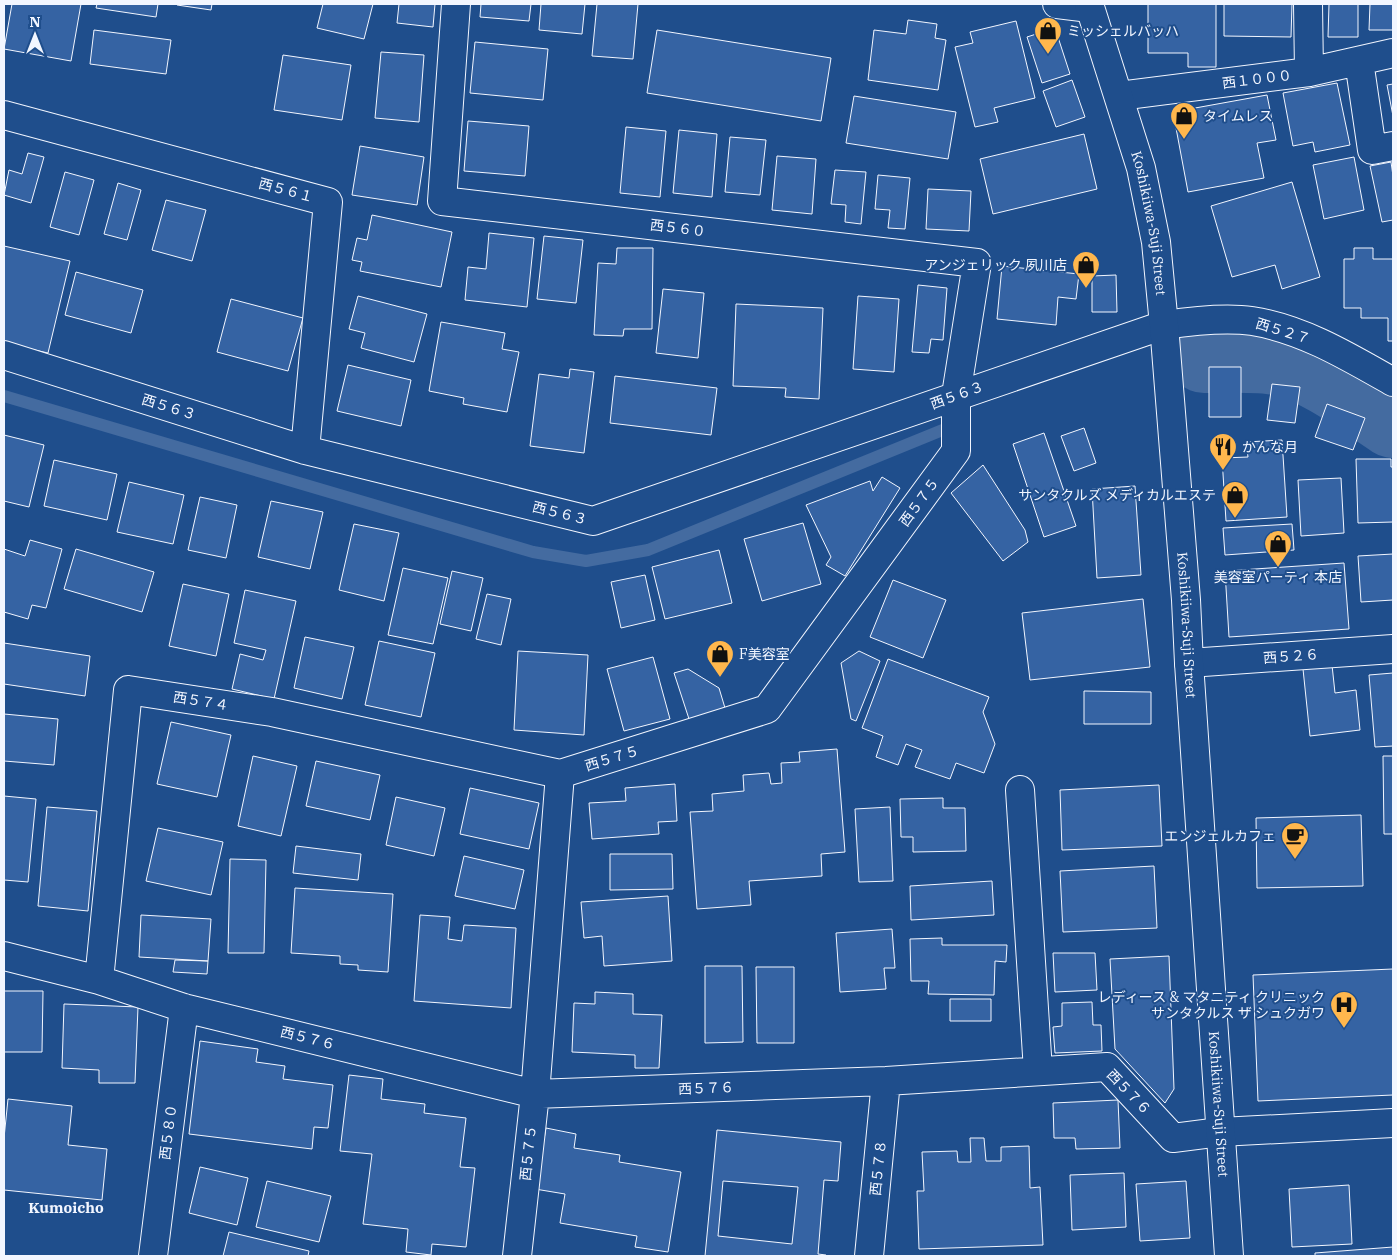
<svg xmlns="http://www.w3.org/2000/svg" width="1397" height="1260" font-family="'IBM Plex Serif','Noto Sans JP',serif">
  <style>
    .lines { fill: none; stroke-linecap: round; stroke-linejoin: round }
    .stream { stroke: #446ba0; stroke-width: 12 }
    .river { stroke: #446ba0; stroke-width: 74 }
    .building { fill: #3563a3; stroke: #f2f6ff; fill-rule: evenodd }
    .minor-casing { stroke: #f2f6ff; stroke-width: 30 }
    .tertiary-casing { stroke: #f2f6ff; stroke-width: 30 }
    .minor { stroke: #1f4e8c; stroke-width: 28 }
    .tertiary { stroke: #1f4e8c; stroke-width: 28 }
    .labels { text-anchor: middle; stroke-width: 4; stroke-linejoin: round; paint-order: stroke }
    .poi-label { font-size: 14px; fill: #f2f6ff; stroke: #1f4e8c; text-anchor: start }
    .street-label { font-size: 14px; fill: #f2f6ff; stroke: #1f4e8c }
    .neighbourhood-label { font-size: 15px; font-weight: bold; fill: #f2f6ff; stroke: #1f4e8c }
  </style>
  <rect width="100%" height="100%" fill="#1f4e8c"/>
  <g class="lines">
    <path class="stream" d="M4,396L533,552L586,561L648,550L945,429"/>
    <path class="river" d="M1204,356C1226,356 1260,354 1281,359C1322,369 1358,398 1393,421"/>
  </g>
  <path class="building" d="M12,4H81L71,61L4,49Z
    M97,4H158L156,17L96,8Z
    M178,4H212L211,10L177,5Z
    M323,4H373L364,39L317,28Z
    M399,4H435L433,27L397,23Z
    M481,4H531L529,21L480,17Z
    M541,4H585L582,34L539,30Z
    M597,4H638L633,59L592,56Z
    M1148,4H1216V67H1188V53H1148Z
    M1224,4H1292L1291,37L1224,36Z
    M1329,4H1358V37H1328Z
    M1370,4H1393V30H1369Z
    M908,20L937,24L935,38L946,40L938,90L868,80L874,30L906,34Z
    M1016,21L1035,98L994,108L998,122L975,127L955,47L973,43L970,32Z
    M1055,28L1070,74L1042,83L1027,37Z
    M94,30L171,40L166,74L90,64Z
    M657,30L831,58L821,121L647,93Z
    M475,42L548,49L543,100L470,93Z
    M381,52L424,55L419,122L375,118Z
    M283,55L351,65L342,120L274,110Z
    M1072,80L1085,117L1056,127L1043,91Z
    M1337,83L1350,145L1315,152L1313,142L1293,146L1283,93Z
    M1393,84V116L1387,85Z
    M1267,95L1276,140L1257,143L1264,178L1188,192L1173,112Z
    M854,96L956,112L948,159L846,143Z
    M468,121L529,126L525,176L464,171Z
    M626,127L666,131L660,197L620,193Z
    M679,130L717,134L712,197L673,193Z
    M1084,134L1097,189L993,214L980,159Z
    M730,137L766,140L760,195L725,192Z
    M360,146L424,157L417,205L352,195Z
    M28,153L44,157L31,203L4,195L9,170L22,174Z
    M777,156L816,159L812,214L772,210Z
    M1354,157L1364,210L1324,219L1313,165Z
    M1391,162L1393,176V220L1382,222L1370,166Z
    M835,170L866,172L861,224L845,222L846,205L831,204Z
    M65,172L94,180L79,235L50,227Z
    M878,175L910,178L905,229L888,228L890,210L875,209Z
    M1292,182L1320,277L1282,289L1275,265L1232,277L1211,206Z
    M118,183L141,190L127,240L104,234Z
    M928,189L971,191L969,231L926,229Z
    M166,200L206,210L192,261L152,250Z
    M372,215L452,232L441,287L360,271L362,262L352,260L357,238L367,240Z
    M489,233L534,238L527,307L465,300L468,267L486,269Z
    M544,236L583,240L576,303L537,299Z
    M4,246L70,261L48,353L4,343Z
    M617,248H653L652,329H624L623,336L594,335L598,263L616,264Z
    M1354,248H1373V259H1393V341H1388V318H1361V308H1344V259H1354Z
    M1002,266L1079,274L1076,299L1058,297L1056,325L997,319Z
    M76,272L143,290L131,333L65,315Z
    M1116,275L1117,312H1092V276Z
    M918,285L947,288L943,340L931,339L929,353L912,352Z
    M663,289L704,293L698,358L656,353Z
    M358,296L427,314L414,362L361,348L365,333L349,329Z
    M858,296L899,299L894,372L853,369Z
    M231,299L303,318L288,371L217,352Z
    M736,304L823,308L819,399L785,397L786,388L733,386Z
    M441,322L505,333L502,349L519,352L507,412L463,404L464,398L429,391Z
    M348,365L411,380L401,426L337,411Z
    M1209,367H1241V417H1209Z
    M570,369L594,372L584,453L530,446L539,374L569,378Z
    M615,376L717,388L711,435L610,423Z
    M1272,384L1300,387L1295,423L1267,420Z
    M1327,404L1365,418L1353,450L1315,437Z
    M1084,428L1096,463L1074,471L1061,436Z
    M1044,433L1076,526L1044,537L1013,444Z
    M4,435L44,445L29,507L4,501Z
    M1282,440L1287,517L1226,521L1222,458L1248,457L1246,442Z
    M1356,459H1391V467H1393V522L1358,523Z
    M54,460L117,474L107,520L44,506Z
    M983,465L1025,530L1028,542L1003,561L951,493Z
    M882,477L900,488L845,576L826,565L831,557L806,505L870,481L873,491Z
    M1341,478L1344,533L1301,536L1298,480Z
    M129,482L184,495L173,544L117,532Z
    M1135,486L1141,575L1097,578L1092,489Z
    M200,497L237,505L226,558L188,550Z
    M271,501L323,512L310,569L258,557Z
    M803,523L821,584L762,601L744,539Z
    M354,524L399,533L384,601L339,590Z
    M1292,524L1294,550L1225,555L1223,528Z
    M30,540L62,549L46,608L32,605L28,619L4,612V549L25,556Z
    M76,549L154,572L142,612L64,589Z
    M719,550L732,603L665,619L652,567Z
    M1393,554V600L1361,602L1358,556Z
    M1344,563L1349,629L1229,637L1225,571Z
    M403,568L448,578L433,644L388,635Z
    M452,571L483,578L471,631L440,624Z
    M645,575L655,620L621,628L611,582Z
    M893,580L946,600L923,658L870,637Z
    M183,584L229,594L216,656L169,646Z
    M245,590L296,601L274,699L232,689L240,654L263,660L266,650L234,643Z
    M487,594L511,599L501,645L476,639Z
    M1143,599L1150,667L1030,680L1022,613Z
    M305,637L354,647L342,699L294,688Z
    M379,641L435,653L421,717L365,705Z
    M4,643L90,656L85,696L4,684Z
    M518,651L588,655L584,735L514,730Z
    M859,651L880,661L856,721L851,719L841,663Z
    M653,657L670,719L624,731L607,669Z
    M888,659L989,697L983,712L995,744L984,773L956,763L950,779L915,767L922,750L906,744L898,765L876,757L883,736L862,728Z
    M1332,665L1335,693L1356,690L1360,730L1310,736L1303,669Z
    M688,669L719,688L725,708L690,722L674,673Z
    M1393,673V746L1375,747L1369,675Z
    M1084,691L1151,692V724H1084Z
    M4,714L58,719L54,765L4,761Z
    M171,722L231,735L217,797L157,784Z
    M837,749L845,852L821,854L822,876L749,881L751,905L697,909L690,812L713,811L712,794L744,791L743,775L769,773L771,784L782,783L781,763L800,762L799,752Z
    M253,756L297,766L281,836L238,826Z
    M1383,756H1393V834H1384Z
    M316,761L380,775L370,820L306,806Z
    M675,784L677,821L658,822L659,834L592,839L589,803L626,801L625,788Z
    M1159,785L1162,846L1062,850L1060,790Z
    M470,788L539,803L529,849L460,834Z
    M4,796L36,799L28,882L4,880Z
    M396,797L445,808L434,856L386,845Z
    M943,798V808H965L966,851L913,852V837H901L900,799Z
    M47,807L97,811L88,911L38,906Z
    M890,807L893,881L859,882L855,809Z
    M1361,815L1363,886L1257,888L1256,818Z
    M158,828L223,842L211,895L146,881Z
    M296,846L361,854L358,880L293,873Z
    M610,854H672L673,889L610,890Z
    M464,856L524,870L515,909L455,896Z
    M230,859L266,860L264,953H228Z
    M1154,866L1157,928L1063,932L1060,871Z
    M992,881L994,915L911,920L910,886Z
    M295,888L393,894L388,972L358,970V965L340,964V956L291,953Z
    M668,896L672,961L604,966L602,936L584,938L581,902Z
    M141,915L211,919L208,961L139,957Z
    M420,915L450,917L448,939L462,941L464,925L516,928L511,1008L414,1001Z
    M892,929L895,968H884L886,989L840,992L836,933Z
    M942,938V945H1007L1006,962L995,961L994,995L928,994L929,981H911L910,939Z
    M1053,953H1095L1097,990L1055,992Z
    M1169,956L1174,1089L1165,1103L1115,1049L1110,959Z
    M175,960L208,961L207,974L173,972Z
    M705,966H742L743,1042L705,1043Z
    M756,967H794V1043H757Z
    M1393,969V1095L1258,1101L1253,975Z
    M4,991H43L42,1052H4Z
    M595,992L633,994V1014L662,1015L659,1068H635V1055L572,1052L574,1003L595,1004Z
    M950,999H991V1021H950Z
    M1092,1002L1093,1025H1101L1102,1051L1055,1053L1053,1027L1062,1026V1003Z
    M64,1004L138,1007L135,1083H99V1070L62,1068Z
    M200,1041L258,1049L256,1062L285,1066L283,1079L333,1085L328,1128L314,1127L312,1149L189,1134Z
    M349,1075L383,1079L381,1099L425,1104L424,1113L466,1118L460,1167L475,1168L466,1247L432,1244L431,1255L406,1252L408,1229L363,1224L372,1154L340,1151Z
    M8,1099L72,1106L68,1145L107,1149L102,1200L4,1190V1138Z
    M1118,1100L1120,1148L1076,1149L1075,1138H1054L1053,1103Z
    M546,1128L576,1134L574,1148L620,1155L619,1162L681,1172L668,1252L635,1247L637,1236L560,1223L565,1194L535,1189Z
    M717,1130L841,1142L838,1181L824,1180L818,1254L826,1255L825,1256H705ZM723,1181L798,1187L792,1244L718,1236Z
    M970,1138H984L986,1161H1001V1147L1029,1146L1030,1188L1040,1187L1043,1245L919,1249L917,1191H924L922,1152L957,1151L958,1162H971Z
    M200,1167L248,1178L237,1225L189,1213Z
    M1124,1173L1126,1227L1072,1230L1070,1175Z
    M267,1181L331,1196L319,1242L256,1227Z
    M1186,1181L1190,1238L1140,1241L1136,1184Z
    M1349,1185L1352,1244L1292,1247L1289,1189Z
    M229,1232L309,1251L308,1256H223Z
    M1393,1247V1256H1315V1253Z"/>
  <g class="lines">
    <defs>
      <path id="minor" d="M456,4L442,201L977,263L956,395V451L767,709L560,774L535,1094L517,1256
        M1057,4L1090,8
        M1308,4L1309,72
        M1359,61L1372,150L1393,146
        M1119,96L1309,72L1393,53
        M4,115L328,202L305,450
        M4,355L305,450L593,521L1164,325C1191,321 1225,317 1252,321C1303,329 1349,357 1393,382
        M1189,663L1393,649
        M1020,790L1038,1071
        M4,956L99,980L184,1008L535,1094L886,1081L1107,1067L1173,1138L1220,1132L1393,1123
        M99,980L128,690L272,712L560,774
        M153,1256L184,1008
        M869,1256L886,1081"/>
      <g id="tertiary">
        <path id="s1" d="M1089,4L1141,168L1156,242L1164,325L1186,600L1189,663L1229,1256"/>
      </g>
    </defs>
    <use href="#minor" class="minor-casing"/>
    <use href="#tertiary" class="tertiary-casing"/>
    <use href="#minor" class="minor"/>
    <use href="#tertiary" class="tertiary"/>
  </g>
  <defs>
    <symbol id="shop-pin" viewBox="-11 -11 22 30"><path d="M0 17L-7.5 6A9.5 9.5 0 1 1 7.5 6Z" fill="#ffb74d" stroke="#1f4e8c"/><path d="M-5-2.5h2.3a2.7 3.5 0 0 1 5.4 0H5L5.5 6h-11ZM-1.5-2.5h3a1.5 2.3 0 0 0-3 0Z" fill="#111"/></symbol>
    <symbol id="restaurant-pin" viewBox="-11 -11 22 30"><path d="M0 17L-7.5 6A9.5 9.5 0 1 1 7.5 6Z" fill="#ffb74d" stroke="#1f4e8c"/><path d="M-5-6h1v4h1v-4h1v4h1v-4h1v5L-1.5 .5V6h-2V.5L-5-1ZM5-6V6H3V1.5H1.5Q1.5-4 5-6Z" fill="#111"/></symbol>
    <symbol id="cafe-pin" viewBox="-11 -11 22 30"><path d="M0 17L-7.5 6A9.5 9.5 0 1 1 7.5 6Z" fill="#ffb74d" stroke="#1f4e8c"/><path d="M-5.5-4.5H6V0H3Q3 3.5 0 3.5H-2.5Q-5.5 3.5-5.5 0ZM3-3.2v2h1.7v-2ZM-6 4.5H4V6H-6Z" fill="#111"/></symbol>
    <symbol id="hospital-pin" viewBox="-11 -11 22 30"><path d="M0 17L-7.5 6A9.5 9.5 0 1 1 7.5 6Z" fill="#ffb74d" stroke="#1f4e8c"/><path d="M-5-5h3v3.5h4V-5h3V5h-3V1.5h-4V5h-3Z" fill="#111"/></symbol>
  </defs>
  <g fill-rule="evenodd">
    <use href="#shop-pin" x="1032" y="15" width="32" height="43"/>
    <use href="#shop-pin" x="1168" y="100" width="32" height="43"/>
    <use href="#shop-pin" x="1070" y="249" width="32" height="43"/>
    <use href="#restaurant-pin" x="1207" y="431" width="32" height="43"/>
    <use href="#shop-pin" x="1219" y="479" width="32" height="43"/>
    <use href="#shop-pin" x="1262" y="528" width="32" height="43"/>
    <use href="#shop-pin" x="704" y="638" width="32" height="43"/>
    <use href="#cafe-pin" x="1279" y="820" width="32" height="43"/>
    <use href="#hospital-pin" x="1328" y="989" width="32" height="43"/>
  </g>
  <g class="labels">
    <g class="poi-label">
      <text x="1067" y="36">ミッシェルバッハ</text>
      <text x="1203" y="121">タイムレス</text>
      <text x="1067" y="270" text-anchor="end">アンジェリック 夙川店</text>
      <text x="1242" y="452">かんな月</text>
      <text x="1216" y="500" text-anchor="end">サンタクルズ メディカルエステ</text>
      <text x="1278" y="582" text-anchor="middle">美容室パーティ 本店</text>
      <text x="739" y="659">F美容室</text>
      <text x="1276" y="841" text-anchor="end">エンジェルカフェ</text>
      <text x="1325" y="1002" text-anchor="end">レディース &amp; マタニティ クリニック<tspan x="1325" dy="16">サンタクルス ザ シュクガワ</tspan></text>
    </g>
    <g class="street-label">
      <text transform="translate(1257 79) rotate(-7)" y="5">西１０００</text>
      <text transform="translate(286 190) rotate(15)" y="5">西５６１</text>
      <text dy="5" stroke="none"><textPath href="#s1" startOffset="228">Koshikiiwa-Suji Street</textPath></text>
      <text transform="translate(678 228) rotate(7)" y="5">西５６０</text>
      <text transform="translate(1283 331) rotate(17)" y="5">西５２７</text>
      <text transform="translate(957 395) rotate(-20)" y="5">西５６３</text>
      <text transform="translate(169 407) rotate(17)" y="5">西５６３</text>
      <text transform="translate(919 502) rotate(-54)" y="5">西５７５</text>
      <text transform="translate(560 513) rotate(14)" y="5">西５６３</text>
      <text dy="5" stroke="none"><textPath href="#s1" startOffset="632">Koshikiiwa-Suji Street</textPath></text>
      <text transform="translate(1291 656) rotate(-4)" y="5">西５２６</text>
      <text transform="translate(201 701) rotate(9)" y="5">西５７４</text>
      <text transform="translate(612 758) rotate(-17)" y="5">西５７５</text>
      <text transform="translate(308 1038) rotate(14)" y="5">西５７６</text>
      <text transform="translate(706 1088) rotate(-2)" y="5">西５７６</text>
      <text transform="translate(1129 1092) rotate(46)" y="5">西５７６</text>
      <text dy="5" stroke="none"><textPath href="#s1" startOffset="1112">Koshikiiwa-Suji Street</textPath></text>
      <text transform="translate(168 1132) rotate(-83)" y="5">西５８０</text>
      <text transform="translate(528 1153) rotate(-84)" y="5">西５７５</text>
      <text transform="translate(878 1168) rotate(-84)" y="5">西５７８</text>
    </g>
    <g class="neighbourhood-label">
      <text x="66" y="1213">Kumoicho</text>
    </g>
  </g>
  <rect width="1397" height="1260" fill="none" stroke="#f2f6ff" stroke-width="10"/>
  <g transform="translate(35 35)" stroke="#1f4e8c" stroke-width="4" paint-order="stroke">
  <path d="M0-4L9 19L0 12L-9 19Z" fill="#f2f6ff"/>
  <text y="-8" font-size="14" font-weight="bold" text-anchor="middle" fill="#f2f6ff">N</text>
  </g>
</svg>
